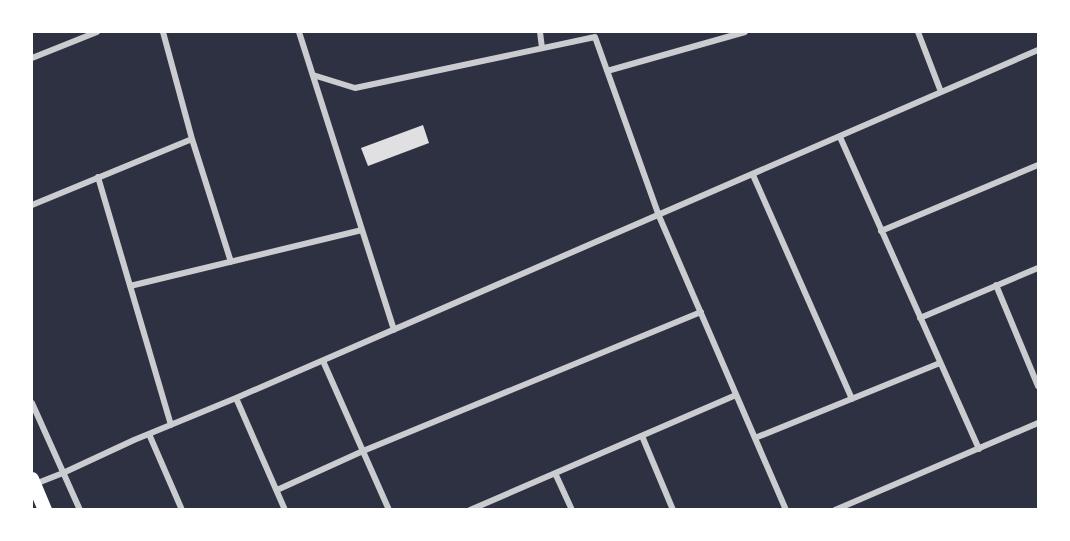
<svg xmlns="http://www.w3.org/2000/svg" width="1070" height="541" font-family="'Sofia Sans Condensed',sans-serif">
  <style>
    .building { fill: #e0e0e3 }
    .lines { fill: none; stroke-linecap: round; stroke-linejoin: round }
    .minor { stroke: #caccd0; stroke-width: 6 }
    .trunk { stroke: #fff; stroke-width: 14 }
  </style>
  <rect width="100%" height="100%" fill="#2d3142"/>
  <path class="building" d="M423,125L429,143L368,166L361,148Z"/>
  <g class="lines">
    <path class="minor" d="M163,32L192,139L231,262
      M299,32L394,330
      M540,32L542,48
      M918,32L941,92
      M32,58L97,32
      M607,71L745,32
      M313,75L355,88L595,37L659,216L786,510
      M840,137L979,449
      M753,175L852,399
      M98,177L171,425
      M32,205L192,139
      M881,231L1038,165
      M996,285L1038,386
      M130,286L362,230
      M920,318L1038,268
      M323,361L389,510
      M236,398L285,510
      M32,403L80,510
      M149,434L182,510
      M642,436L673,510
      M755,438L940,363
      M555,473L572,510
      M35,484L63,473L134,440L236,398L1038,50
      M277,490L363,451L701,312
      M470,510L736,395
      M835,510L1038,423"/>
    <path class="trunk" d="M32,479L45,510"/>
  </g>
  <rect width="1070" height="541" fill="none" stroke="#ffffff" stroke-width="66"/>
</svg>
